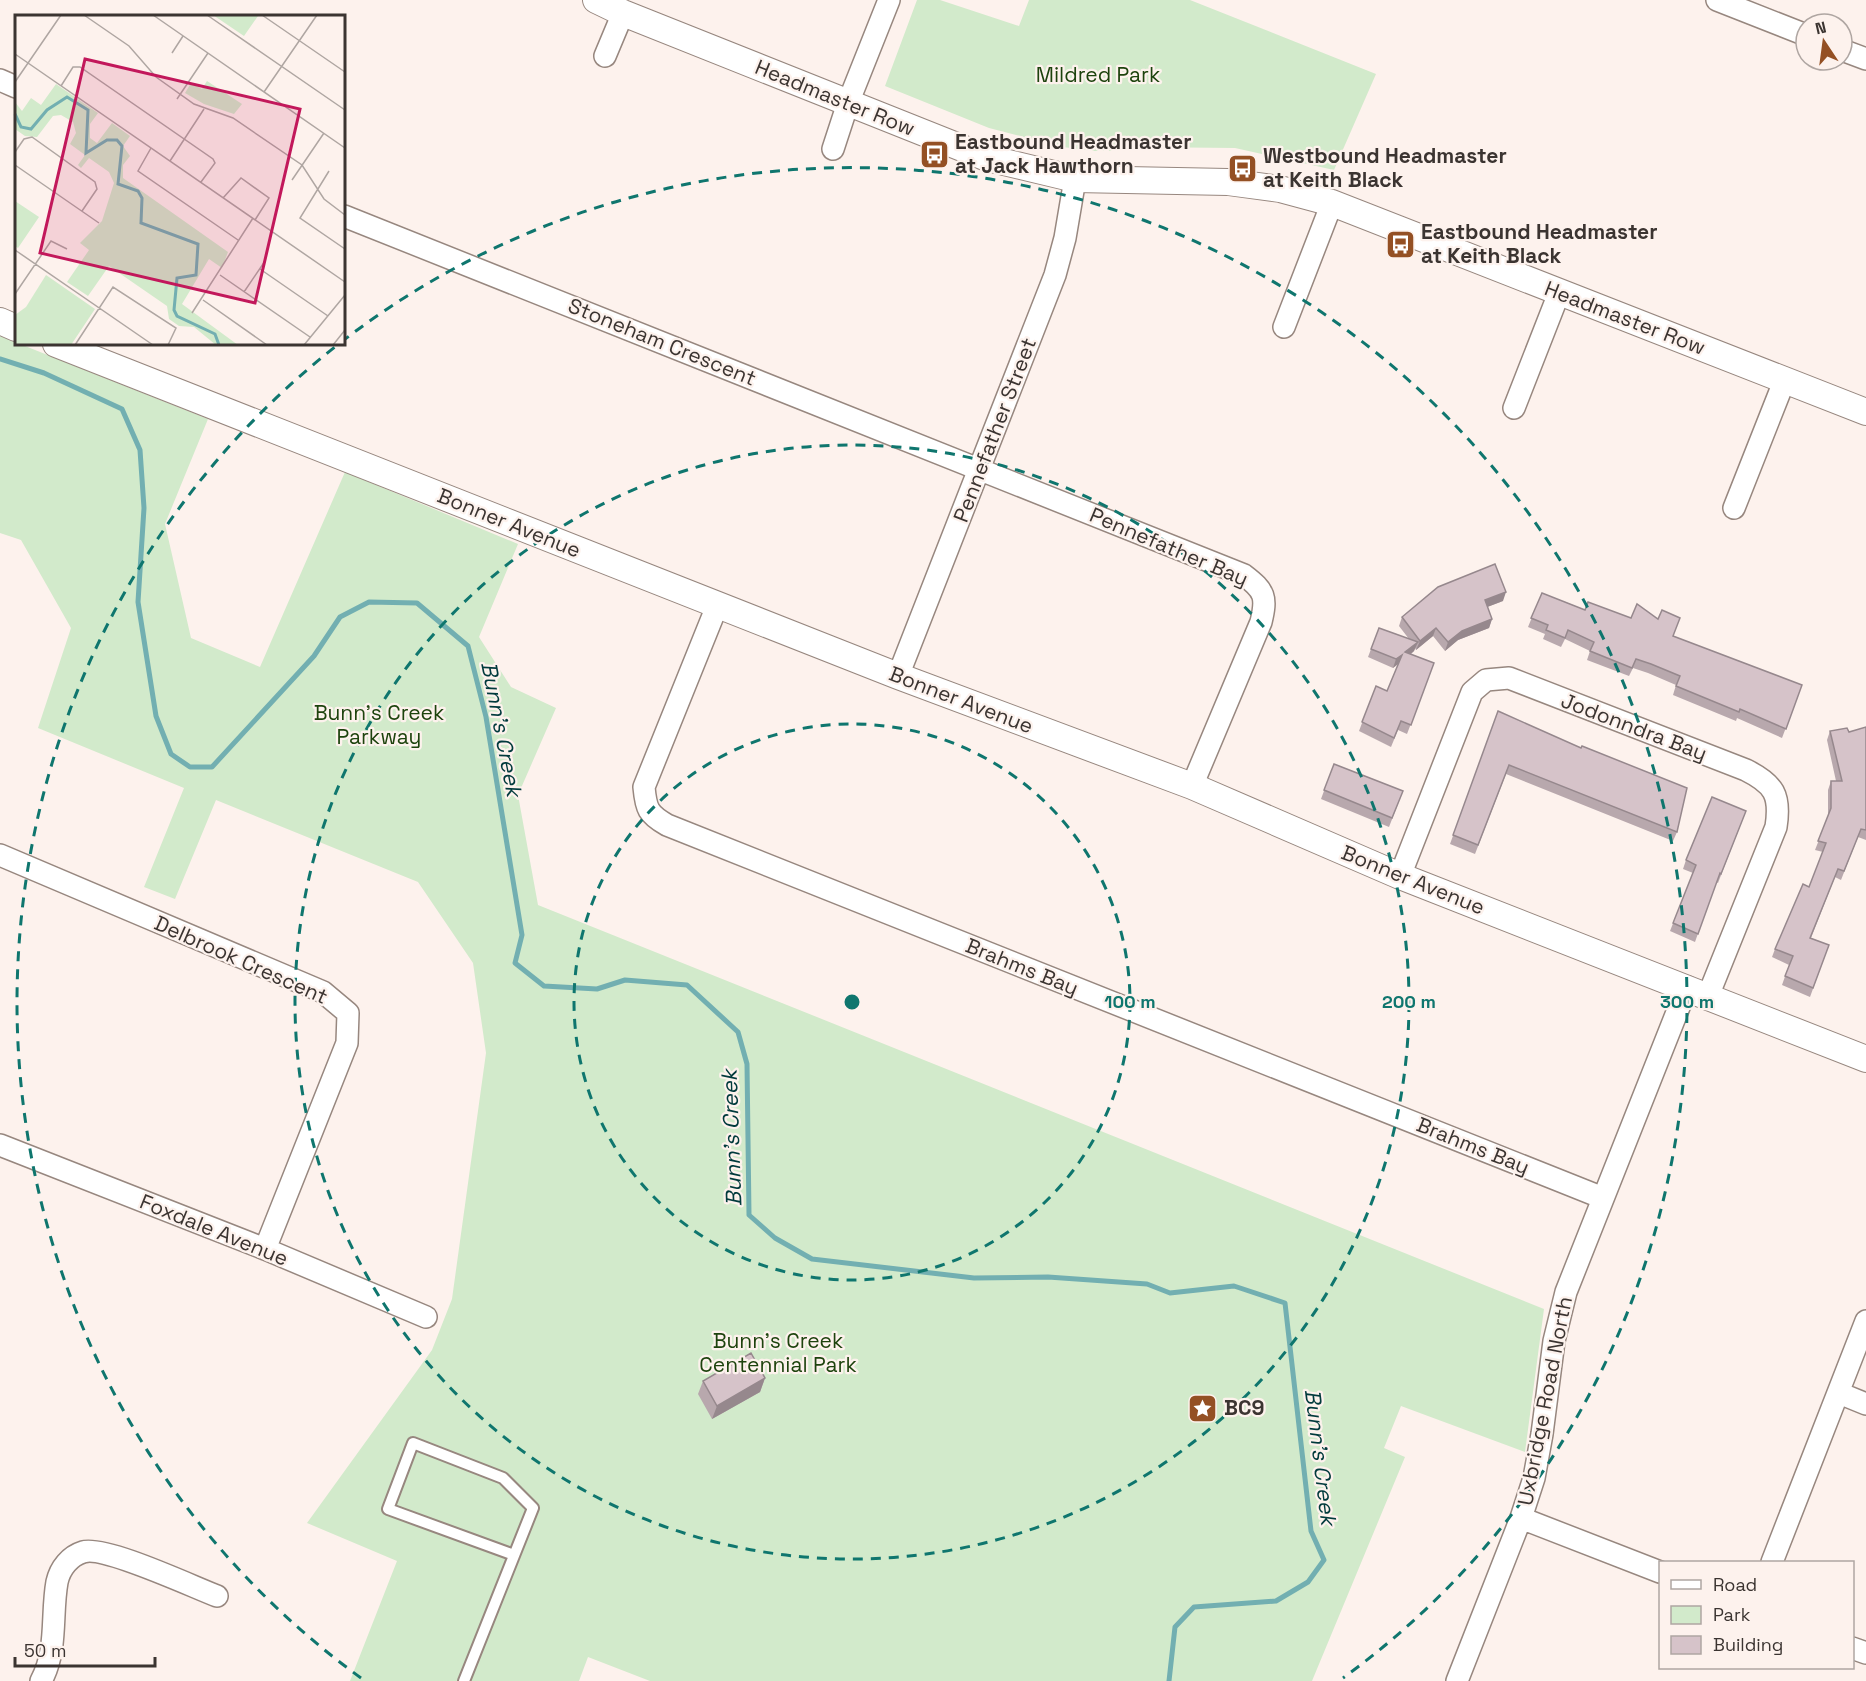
<svg xmlns="http://www.w3.org/2000/svg" width="1866" height="1681" font-family="'Space Grotesk',sans-serif">
  <style>
    .green { fill: #d2eacb }
    .lines { fill: none; stroke-linecap: round; stroke-linejoin: round }
    .stream { stroke: #72afb1; stroke-width: 5 }
    .service-casing { stroke: #97877f; stroke-width: 14 }
    .minor-casing { stroke: #97877f; stroke-width: 24 }
    .tertiary-casing { stroke: #97877f; stroke-width: 28 }
    .service { stroke: #fff; stroke-width: 10 }
    .minor { stroke: #fff; stroke-width: 21 }
    .tertiary { stroke: #fff; stroke-width: 26 }
    .wall { fill: #b8a8ad }
    .shaded-wall { fill: #96888d }
    .building { fill: #d6c3c9; stroke: #96888d; stroke-width: 1.5 }
    .ring { fill: none; stroke: #0f766e; stroke-width: 3; stroke-dasharray: 10 8 }
    .labels { text-anchor: middle; stroke-width: 4.5; stroke-linejoin: round; paint-order: stroke }
    .park-label { font-size: 21px; fill: #1d430d; stroke: #fdf2ed }
    .street-label { font-size: 21px; fill: #3b3431; stroke: #fdf2ed }
    .poi-label { font-size: 21px; font-weight: bold; fill: #3b3431; stroke: #fdf2ed; text-anchor: start }
    .water-label { font-size: 22px; font-style: italic; fill: #003a3c; stroke: #fdf2ed }
    .inset-river { fill: none; stroke: #72afb1; stroke-width: 3 }
    .inset-road { fill: none; stroke: #afa6a2; stroke-width: 1.5 }
    .view { fill: #c2185b; fill-opacity: 0.15; stroke: #c2185b; stroke-width: 3 }
    .inset-edge { fill: none; stroke: #3b3431; stroke-width: 3 }
    .centre { fill: #0f766e; stroke: #fdf2ed; stroke-width: 3 }
    .ring-label { font-size: 18px; text-anchor: middle; font-weight: bold; fill: #0f766e; stroke: #fdf2ed; stroke-width: 4.5; stroke-linejoin: round; paint-order: stroke }
  </style>
  <rect width="100%" height="100%" fill="#fdf2ed"/>
  <path class="green" d="M917,0H940L1019,26L1029,0H1190L1376,74L1334,170L1235,148L1136,147L1111,151H1093L1063,147L989,128L885,86Z
    M0,336L208,419L165,524L191,638L260,667L345,472L518,544L479,637L511,687L556,708L518,795L538,905L1544,1309L1525,1452L1401,1406L1384,1448L1405,1457L1312,1681H650L588,1657L579,1681H350L397,1561L307,1523L432,1350L452,1299L486,1053L473,963L418,882L216,800L175,899L144,887L184,788L38,728L71,628L21,540L0,533Z"/>
  <g class="lines">
    <path class="stream" d="M0,359L44,373L122,409L140,450L144,508L138,602L156,716L171,754L190,767H212L314,656L340,617L369,602L417,603L468,646L486,717L522,935L515,963L544,986L597,989L625,980L687,985L738,1032L747,1064L749,1215L775,1238L812,1259L974,1278L1048,1277L1147,1284L1170,1293L1234,1286L1285,1303L1311,1531L1324,1560L1308,1582L1276,1601L1194,1607L1175,1627L1169,1681"/>
    <defs>
      <path id="service" d="M464,1681L533,1508L503,1478L413,1443L388,1509L514,1555"/>
      <path id="minor" d="M1717,0L1806,35
        M1842,50L1866,59
        M605,56L623,13
        M0,80L16,87
        M833,149L848,103L889,0
        M344,216L1244,575C1265,591 1267,597 1261,622L1192,786
        M1284,327L1332,203
        M1514,408L1559,293
        M1734,508L1785,379
        M717,606L644,787C646,809 648,814 667,825L1603,1198
        M898,676L1055,275L1065,238L1075,179
        M0,855L323,992L348,1013L347,1043L265,1249
        M1400,876L1472,692L1486,680L1509,678L1746,770C1774,784 1781,795 1776,827L1708,996
        M0,1145L265,1249L426,1317
        M1839,1393L1866,1404
        M1521,1518L1660,1572
        M1772,1562L1866,1321
        M1852,1648L1866,1653
        M41,1681C58,1650 51,1615 57,1582C60,1568 70,1556 83,1552C104,1545 193,1587 217,1596
        M1457,1681L1521,1518L1534,1478L1542,1434L1554,1341L1566,1292L1687,987"/>
      <path id="tertiary" d="M596,0L623,13L987,158L1075,179L1228,182L1280,189L1332,203L1866,412
        M0,321L16,328
        M56,344L898,676L1192,786L1400,876L1866,1059"/>
    </defs>
    <use href="#service" class="service-casing"/>
    <use href="#minor" class="minor-casing"/>
    <use href="#tertiary" class="tertiary-casing"/>
    <use href="#service" class="service"/>
    <use href="#minor" class="minor"/>
    <use href="#tertiary" class="tertiary"/>
  </g>
  <path class="wall" d="M1542,593L1585,610L1673,636L1802,685L1782,738L1737,718L1736,721L1673,695L1676,685L1648,673L1633,668L1629,676L1587,660L1590,651L1565,639L1561,647L1543,639L1545,634L1528,627Z
    M1503,601L1487,607L1492,619L1489,628L1458,640L1445,651L1433,636L1416,650L1415,648L1414,651L1411,654L1434,663L1407,734L1398,730L1391,747L1359,731L1376,686L1387,691L1398,664L1393,668L1368,657L1379,628L1409,639L1399,626L1402,617Z
    M1498,711L1677,832L1673,841L1506,774L1475,854L1450,844Z
    M1866,727V840L1858,837L1841,880L1835,877L1811,938L1829,945L1810,997L1782,985L1789,965L1772,957L1775,949L1809,887L1823,852L1815,850L1828,817V790L1831,781H1836L1827,740L1830,731L1849,732Z
    M1334,764L1403,791L1389,827L1321,799Z
    M1746,811L1718,883L1716,882L1695,942L1670,931L1693,873L1683,869L1686,860Z
    M765,1378L760,1392L712,1419L698,1394L703,1381Z"/>
  <path class="shaded-wall" d="M1506,592L1503,601L1482,609L1485,600Z
    M1492,619L1489,628L1458,640L1445,651L1448,642L1462,631Z
    M1436,628L1433,636L1416,650L1420,641Z
    M1418,642L1414,651L1402,661L1405,652Z
    M1402,655L1398,664L1393,668L1396,659Z
    M765,1378L760,1392L712,1419L717,1406Z"/>
  <path class="building" d="M1495,564L1506,592L1485,600L1492,619L1462,631L1448,642L1436,628L1420,641L1402,617L1438,587Z
    M1542,593L1585,610L1588,602L1631,618L1637,604L1658,619L1662,610L1680,618L1673,636L1802,685L1786,729L1740,709L1739,712L1676,686L1680,676L1651,664L1636,659L1632,668L1590,651L1594,642L1568,630L1565,638L1546,630L1548,625L1531,618Z
    M1379,628L1418,642L1405,652L1434,663L1411,725L1401,721L1394,738L1362,722L1376,686L1387,691L1402,655L1396,659L1371,649Z
    M1498,711L1581,748L1582,746L1687,788L1677,832L1509,765L1478,845L1453,835Z
    M1866,727V830L1861,829L1844,871L1838,869L1810,938L1829,945L1813,988L1785,976L1793,956L1775,949L1803,884L1809,887L1826,843L1818,841L1831,808V781H1842L1830,731L1847,728L1849,732Z
    M1334,764L1403,791L1392,818L1324,790Z
    M1712,797L1746,811L1721,874L1720,873L1698,934L1673,923L1696,865L1686,860Z
    M751,1353L765,1378L717,1406L703,1381Z"/>
  <g class="ring">
    <circle cx="852" cy="1002" r="278"/>
    <circle cx="852" cy="1002" r="557"/>
    <path d="M361 1678A835 835 0 1 1 1343 1678"/>
  </g>
  <defs>
    <symbol id="bus-square" viewBox="-11 -11 22 22"><rect x="-9" y="-9" width="18" height="18" rx="4" fill="#945024" stroke="#fdf2ed"/><path d="M-5-6H5V4H4V6H2V4H-2V6H-4V4H-5ZM-3.5-4V0h7V-4ZM-3.5 1.2v1.5H-2V1.2ZM2 1.2v1.5H3.5V1.2Z" fill="#fff"/></symbol>
    <symbol id="sight-square" viewBox="-11 -11 22 22"><rect x="-9" y="-9" width="18" height="18" rx="4" fill="#945024" stroke="#fdf2ed"/><path d="M0-6L1.8-2.2L6-1.7L2.9 1.2L3.7 5.4L0 3.3L-3.7 5.4L-2.9 1.2L-6-1.7L-1.8-2.2Z" fill="#fff"/></symbol>
  </defs>
  <g fill-rule="evenodd">
    <use href="#bus-square" x="918" y="138" width="33" height="33"/>
    <use href="#bus-square" x="1226" y="152" width="33" height="33"/>
    <use href="#bus-square" x="1384" y="228" width="33" height="33"/>
    <use href="#sight-square" x="1186" y="1392" width="33" height="33"/>
  </g>
  <g class="labels">
    <g class="park-label">
      <text x="1098" y="82">Mildred Park</text>
      <text x="379" y="720">Bunn's Creek<tspan x="379" dy="24">Parkway</tspan></text>
      <text x="778" y="1348">Bunn's Creek<tspan x="778" dy="24">Centennial Park</tspan></text>
    </g>
    <g class="street-label">
      <text transform="translate(835 98) rotate(22)" y="7">Headmaster Row</text>
      <text transform="translate(1625 318) rotate(21)" y="7">Headmaster Row</text>
      <text transform="translate(662 342) rotate(22)" y="7">Stoneham Crescent</text>
      <text transform="translate(995 430) rotate(-69)" y="7">Pennefather Street</text>
      <text transform="translate(509 523) rotate(22)" y="7">Bonner Avenue</text>
      <text transform="translate(1169 547) rotate(23)" y="7">Pennefather Bay</text>
      <text transform="translate(961 700) rotate(21)" y="7">Bonner Avenue</text>
      <text transform="translate(1634 727) rotate(21)" y="7">Jodonndra Bay</text>
      <text transform="translate(1413 880) rotate(22)" y="7">Bonner Avenue</text>
      <text transform="translate(241 960) rotate(24)" y="7">Delbrook Crescent</text>
      <text transform="translate(1022 967) rotate(22)" y="7">Brahms Bay</text>
      <text transform="translate(1473 1146) rotate(22)" y="7">Brahms Bay</text>
      <text transform="translate(214 1230) rotate(22)" y="7">Foxdale Avenue</text>
      <text transform="translate(1545 1401) rotate(-79)" y="7">Uxbridge Road North</text>
    </g>
    <g class="poi-label">
      <text x="955" y="149">Eastbound Headmaster<tspan x="955" dy="24">at Jack Hawthorn</tspan></text>
      <text x="1263" y="163">Westbound Headmaster<tspan x="1263" dy="24">at Keith Black</tspan></text>
      <text x="1421" y="239">Eastbound Headmaster<tspan x="1421" dy="24">at Keith Black</tspan></text>
      <text x="1224" y="1415">BC9</text>
    </g>
    <g class="water-label">
      <text transform="translate(502 729) rotate(79)" y="8">Bunn's Creek</text>
      <text transform="translate(731 1138) rotate(-92)" y="8">Bunn's Creek</text>
      <text transform="translate(1321 1457) rotate(83)" y="8">Bunn's Creek</text>
    </g>
  </g>
  <g transform="translate(15 15)">
    <rect width="330" height="330" fill="#fdf2ed"/>
    <path d="M198,0H242L243,1L229,21ZM192,66L227,89L219,99L189,89L170,78L176,68L187,74ZM41,69L83,98L75,109V123L82,128L97,108L115,121L108,131L115,141L108,150V163L213,237L207,253L194,244L167,289L223,330H201L179,312L164,311L154,304L152,291L94,251L73,281L52,267L74,235L65,228L87,206L99,168L94,157L74,143L66,153L63,150L70,140L55,129L61,118L58,107L46,100L38,101L22,122L10,121L0,114V87L7,96L16,83L26,90ZM0,186L24,202L3,233L0,231ZM31,260L80,294L56,330H0V300L11,292Z" fill="#d2eacb"/>
    <path class="inset-river" d="M0,99L6,112L16,114L32,95L52,82L73,95L71,138L92,125H102L107,131L103,169L123,176L127,183L126,208L183,229L181,260L162,263L159,295L162,301L200,319L204,330"/>
    <path class="inset-road" d="M69,0L114,31L141,62L179,89L218,103L287,150L309,184L330,200M138,0L330,133M192,0L330,95M247,0L330,57M157,38L168,21M0,39L330,267M0,67L46,0M46,71L58,52H65L198,144L200,148L186,167M249,77L302,0M162,84L193,38M136,133L123,156L223,225M0,137L9,124L17,122L80,167L82,174L67,196M155,146L189,94M0,150L84,208M314,156L285,203L330,234M277,165L309,118M208,183L226,163L254,183L240,205M0,235L138,330M245,254L313,301M205,260L295,322M229,277L250,246M0,279L36,226L52,234M188,285L252,330M177,298L238,203M60,330L98,272L161,313L153,330M289,330L330,280M318,330L330,315"/>
    <path class="view" d="M70,44L285,94L240,288L25,238Z"/>
    <rect width="330" height="330" class="inset-edge"/>
  </g>
  <circle cx="852" cy="1002" r="9" class="centre"/>
  <g class="ring-label">
    <text x="1130" y="1008">100 m</text>
    <text x="1409" y="1008">200 m</text>
    <text x="1687" y="1008">300 m</text>
  </g>
  <rect x="1659" y="1561" width="195" height="108" fill="#fdf2ed" stroke="#afa6a2" stroke-width="1.5"/>
  <rect x="1671" y="1580" width="30" height="9" fill="#ffffff" stroke="#afa6a2" stroke-width="1.5"/>
  <text x="1713" y="1591" font-size="18" fill="#3b3431">Road</text>
  <rect x="1671" y="1606" width="30" height="18" fill="#d2eacb" stroke="#afa6a2" stroke-width="1.5"/>
  <text x="1713" y="1621" font-size="18" fill="#3b3431">Park</text>
  <rect x="1671" y="1636" width="30" height="18" fill="#d6c3c9" stroke="#afa6a2" stroke-width="1.5"/>
  <text x="1713" y="1651" font-size="18" fill="#3b3431">Building</text>
  <g transform="translate(1824 42) rotate(347)"><circle r="28" fill="#fdf2ed" stroke="#afa6a2" stroke-width="1.5"/>
  <path d="M0-4.5L10 22L0 15L-10 22Z" fill="#945024"/>
  <text y="-9" font-size="16" font-weight="bold" text-anchor="middle" fill="#3b3431">N</text>
  </g>
  <path d="M15 1657v9h140v-9" fill="none" stroke="#3b3431" stroke-width="3"/>
  <text x="24" y="1657" font-size="18" fill="#3b3431" stroke="#fdf2ed" stroke-width="4.5" paint-order="stroke">50 m</text>
</svg>
